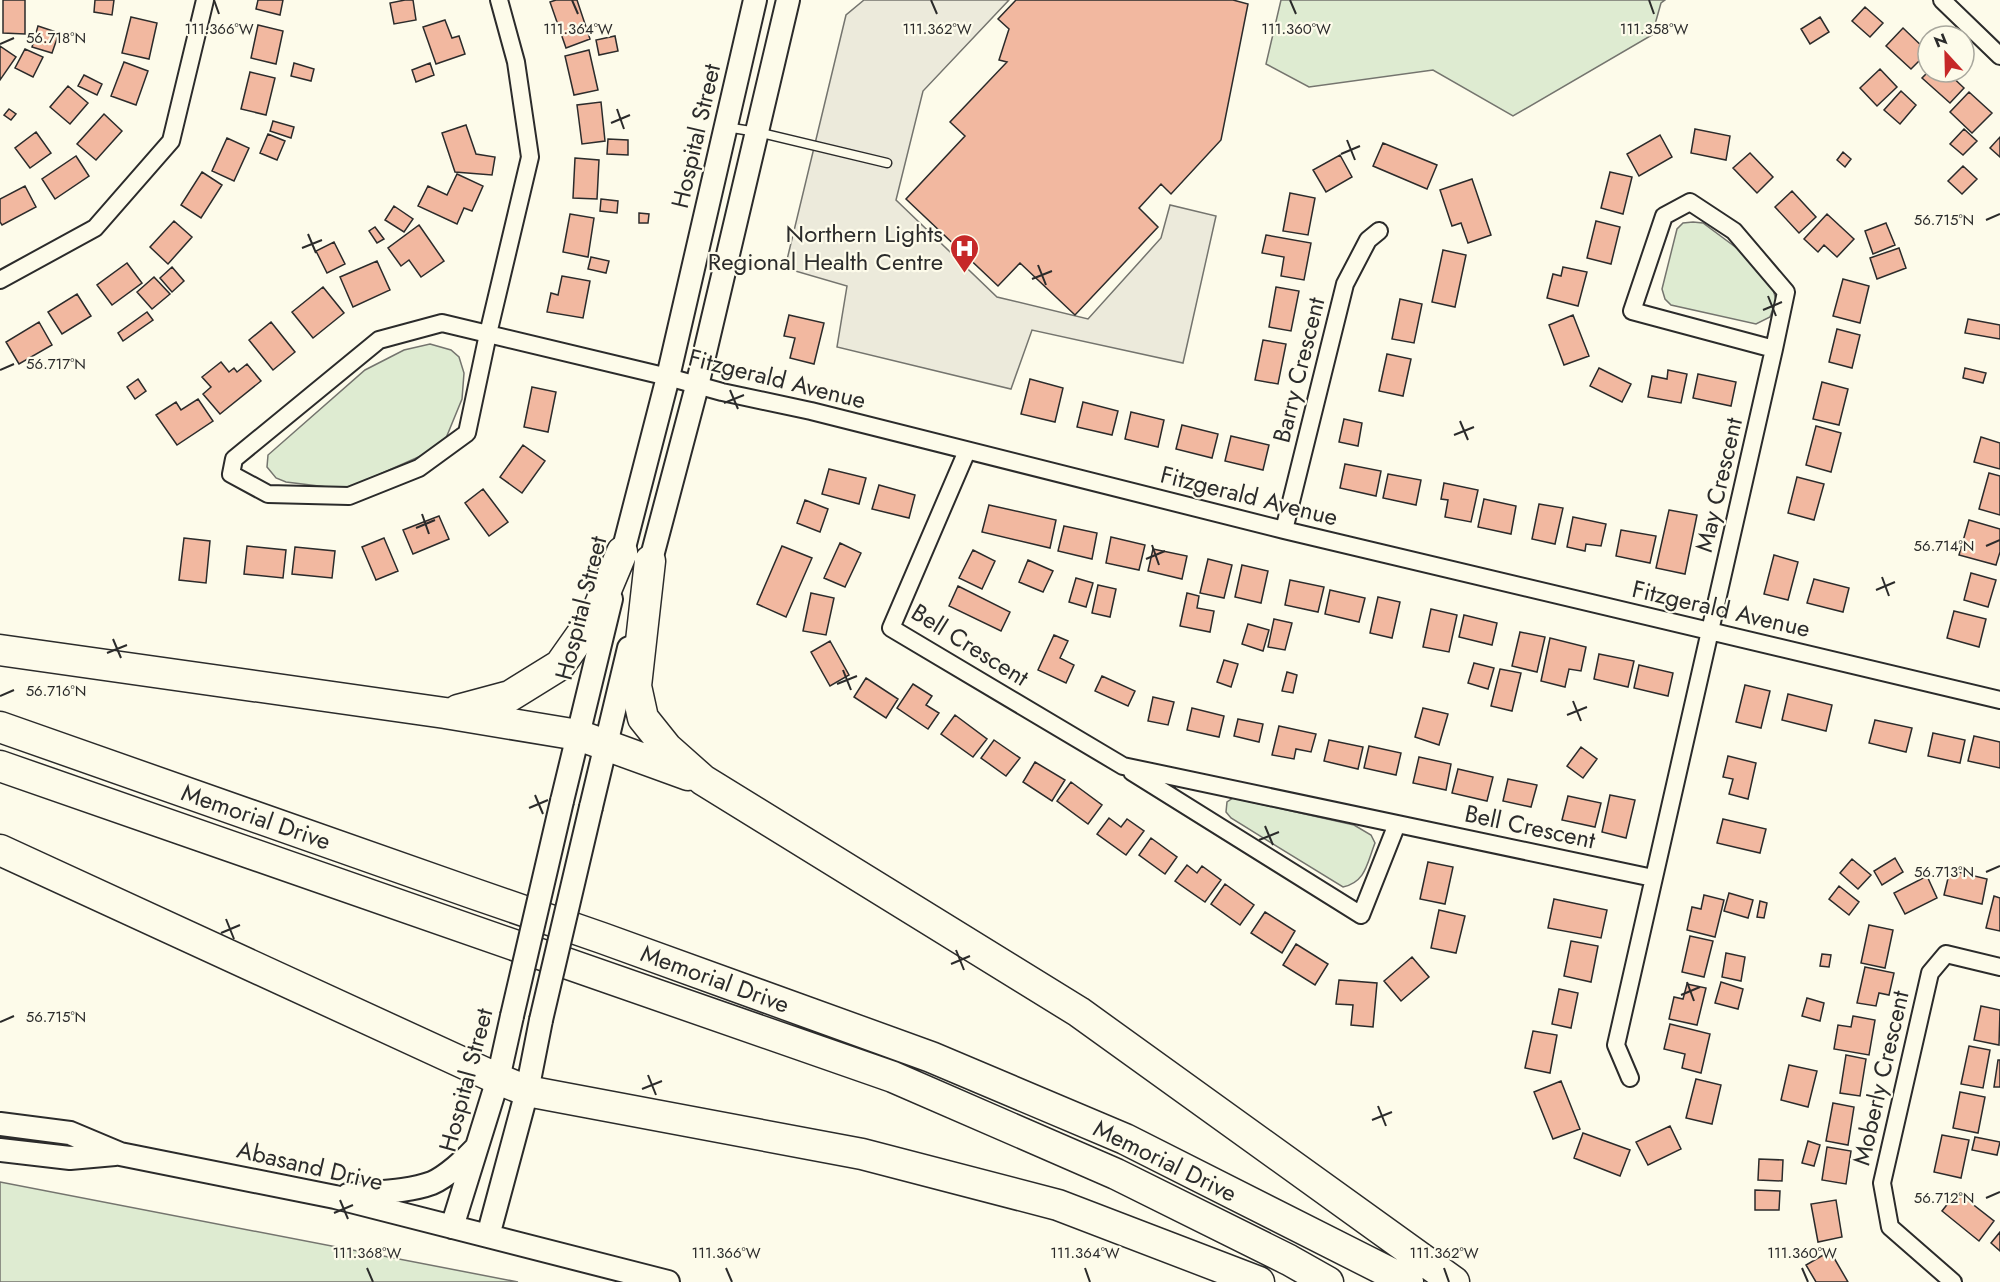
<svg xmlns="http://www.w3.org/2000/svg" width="2000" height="1282" font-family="Jost,sans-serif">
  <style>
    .green { fill: #deebd1; stroke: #74746e; stroke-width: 1.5 }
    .parking { fill: #eceadb; stroke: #74746e; stroke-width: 1.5 }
    .building { fill: #f2b8a0; stroke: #2b2b2b; stroke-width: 1.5 }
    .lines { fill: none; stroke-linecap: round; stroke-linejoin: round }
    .lane-casing { stroke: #2b2b2b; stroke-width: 11 }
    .street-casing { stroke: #2b2b2b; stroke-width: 20 }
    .secondary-casing { stroke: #2b2b2b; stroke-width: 26 }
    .highway-casing { stroke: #2b2b2b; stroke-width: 33 }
    .lane { stroke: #fdfbea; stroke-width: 8 }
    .street { stroke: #fdfbea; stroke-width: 16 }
    .secondary { stroke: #fdfbea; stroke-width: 22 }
    .highway { stroke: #fdfbea; stroke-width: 30 }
    .secondary-bridge-casing { stroke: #2b2b2b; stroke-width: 26; stroke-linecap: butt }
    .secondary-bridge { stroke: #fdfbea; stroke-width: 22 }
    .ticks { fill: none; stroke: #2b2b2b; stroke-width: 2 }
    .labels { text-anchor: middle; stroke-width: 4.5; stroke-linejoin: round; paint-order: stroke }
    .street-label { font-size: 24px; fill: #2b2b2b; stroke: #fdfbea }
    .poi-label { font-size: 24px; fill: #2b2b2b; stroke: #fdfbea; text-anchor: end }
    .ticks-label { font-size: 15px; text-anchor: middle; fill: #2b2b2b; stroke: #fdfbea; stroke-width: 4.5; stroke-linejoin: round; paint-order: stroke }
  </style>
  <rect width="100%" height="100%" fill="#fdfbea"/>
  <path class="green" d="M1281,0H1665L1661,3L1652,35L1513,116L1433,70L1309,87L1266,64Z
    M1693,222L1703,223L1746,255L1773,289L1776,300L1770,317L1756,324L1671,305L1665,299L1662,289L1677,229L1683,223Z
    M430,344L451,350L459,357L464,373L462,399L446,438L423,455L351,487H327L286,482L276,478L267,467L268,455L365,370L404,350Z
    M1233,798L1354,825L1371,835L1375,843C1367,863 1366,882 1343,887L1231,818L1226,812L1227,802Z
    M0,1182L518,1282H0Z"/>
  <path class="parking" d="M864,0H1009L923,91L896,200L997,297L1088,319L1161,238L1170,205L1216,216L1183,363L1032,330L1011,389L837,347L847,286L785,268L846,15Z"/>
  <path class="building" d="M3,0H25V34L3,33Z
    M95,0H114L112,15L94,12Z
    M258,0H283L280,15L256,9Z
    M405,0H413L416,20L394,24L390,3Z
    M556,0H577L590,39L566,48L550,2Z
    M1016,0H1233L1248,4L1221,140L1171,194L1161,184L1139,208L1158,227L1075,315L1020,263L998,286L906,199L965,136L950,122L1007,62L999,60L1009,29L998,19Z
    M1865,7L1883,23L1870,37L1852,21Z
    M131,17L157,23L149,59L122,53Z
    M1820,17L1829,32L1810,44L1801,29Z
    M445,20L452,38L459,36L465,54L436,64L423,27Z
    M258,25L283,31L276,64L251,58Z
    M38,26L59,33L52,53L32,47Z
    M1903,28L1928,52L1911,69L1886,46Z
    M615,36L618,51L599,55L596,40Z
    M0,46L16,57L0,80Z
    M25,49L43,57L33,77L15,68Z
    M589,50L598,90L574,95L565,56Z
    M124,62L148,71L136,105L111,96Z
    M294,63L314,69L311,81L291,76Z
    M430,63L434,75L416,82L412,70Z
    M1880,69L1897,87L1877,106L1860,88Z
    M250,72L275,78L266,115L241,109Z
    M1928,72H1947L1964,88L1950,103L1922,78Z
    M84,75L102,84L97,95L78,86Z
    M68,86L88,103L70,124L50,107Z
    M1901,91L1916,105L1900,124L1884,110Z
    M1969,92L1992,113L1972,133L1950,112Z
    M601,102L605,141L582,144L577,105Z
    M9,109L16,114L11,120L4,115Z
    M104,114L122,131L96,160L77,144Z
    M273,121L294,127L291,138L270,131Z
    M466,125L476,154L495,157L492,175L455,172L442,133Z
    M1695,129L1730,136L1726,160L1691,153Z
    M1964,129L1977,141L1963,155L1950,144Z
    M36,132L51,153L30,168L15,148Z
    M268,134L285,141L277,160L260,153Z
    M1660,135L1672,157L1639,176L1627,154Z
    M2000,137V157L1990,148Z
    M227,138L249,148L234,181L212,171Z
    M608,139L628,140V155L607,154Z
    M1383,143L1437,165L1427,189L1373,166Z
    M1843,152L1851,159L1845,167L1837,160Z
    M1750,153L1773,177L1757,193L1733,168Z
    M1340,155L1352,177L1326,192L1313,170Z
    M76,156L89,176L55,199L42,179Z
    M575,158L599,160L597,199L573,198Z
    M1963,166L1977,179L1962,194L1948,181Z
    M202,172L222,185L201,218L181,205Z
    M1610,172L1632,177L1623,214L1601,208Z
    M457,174L483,186L472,211L464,208L457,224L418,206L428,186L447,195Z
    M1472,179L1491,235L1468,243L1461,223L1452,226L1440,190Z
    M25,186L36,207L2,225L0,222V199Z
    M1792,191L1816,217L1799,233L1775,207Z
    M1290,193L1315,198L1308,235L1283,231Z
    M601,199L618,201L617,213L600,211Z
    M394,206L413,219L404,232L385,220Z
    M639,213L649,214L648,223H639Z
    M570,214L594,218L588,257L563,252Z
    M1827,214L1854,239L1837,257L1824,245L1818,252L1804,239Z
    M174,221L192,237L168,264L150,247Z
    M1596,221L1620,227L1611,264L1587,258Z
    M1886,223L1895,245L1873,254L1865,231Z
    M419,225L444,261L421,277L409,260L401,266L388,248Z
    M375,227L384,239L377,243L369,231Z
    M1266,235L1311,243L1304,280L1281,276L1284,257L1262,253Z
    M334,242L345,264L327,273L316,251Z
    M1899,248L1906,268L1877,279L1870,258Z
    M1443,250L1466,255L1455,307L1432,302Z
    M591,257L609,261L606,273L588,269Z
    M377,261L390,290L353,307L340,277Z
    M127,263L142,283L112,305L97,285Z
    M172,267L184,281L172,292L160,278Z
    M1563,267L1587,272L1578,306L1547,298L1553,274L1561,276Z
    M562,276L590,281L583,318L547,312L551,293L558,295Z
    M154,277L170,294L152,309L137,292Z
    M1843,279L1869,286L1860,323L1833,316Z
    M323,287L344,313L313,338L292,312Z
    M1276,287L1299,291L1291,331L1269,327Z
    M77,294L91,316L62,334L48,312Z
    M1400,299L1422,304L1414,343L1392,339Z
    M147,312L153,320L123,341L118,333Z
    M789,315L824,323L814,364L790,358L795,338L784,336Z
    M1573,315L1589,356L1564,365L1549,325Z
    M1968,319L2000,325V339L1965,333Z
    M39,322L52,345L19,364L6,342Z
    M271,322L295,352L273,370L249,340Z
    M1837,329L1860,335L1852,368L1829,362Z
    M1263,340L1286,344L1278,384L1255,380Z
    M1387,354L1411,359L1403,396L1379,391Z
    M221,362L229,372L234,368L237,372L247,364L261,381L220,414L203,394L211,387L202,377Z
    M1599,368L1631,384L1622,402L1590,386Z
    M1965,368L1986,373L1983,383L1963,378Z
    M1668,370L1687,374L1681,403L1648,397L1652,376L1667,379Z
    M1698,374L1736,382L1731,406L1693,398Z
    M138,379L146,391L135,399L127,387Z
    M1030,379L1063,388L1055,422L1021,414Z
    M1822,382L1848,389L1839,425L1813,419Z
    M532,387L556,392L548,432L524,427Z
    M198,399L213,421L177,445L156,415L176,402L181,410Z
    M1083,402L1118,411L1112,435L1077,427Z
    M1131,412L1164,420L1158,447L1125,439Z
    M1344,419L1362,423L1358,446L1339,442Z
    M1182,425L1218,434L1212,458L1176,449Z
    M1816,426L1841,433L1831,472L1806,465Z
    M1231,436L1269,445L1263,470L1225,461Z
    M1981,437L2000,443V469L1974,462Z
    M523,445L545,461L522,493L500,477Z
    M1345,464L1381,471L1376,496L1340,488Z
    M829,469L866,478L859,504L822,494Z
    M1989,473L2000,476V515L1979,509Z
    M1388,474L1421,480L1416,505L1383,498Z
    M1797,477L1824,484L1814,520L1788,513Z
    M1444,483L1478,490L1471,522L1445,517L1448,500L1441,499Z
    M879,485L915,495L909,518L872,509Z
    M483,489L508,522L489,536L465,503Z
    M1484,499L1516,506L1511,534L1478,527Z
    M805,500L828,509L820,532L797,523Z
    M1539,504L1563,508L1555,544L1532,539Z
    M989,505L1056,520L1050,548L982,532Z
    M1669,510L1697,515L1685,574L1656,568Z
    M439,516L449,539L413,554L403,530Z
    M1573,517L1606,524L1601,546L1586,544L1585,551L1567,547Z
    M1969,520L2000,529V552L1996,565L1959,555Z
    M1064,526L1097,533L1092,559L1058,551Z
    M1621,530L1656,536L1650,563L1616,556Z
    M1111,537L1145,545L1139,570L1106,563Z
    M184,538L210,541L206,583L179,580Z
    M384,538L398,571L376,580L362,547Z
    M840,543L861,553L845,587L824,578Z
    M247,546L286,550L283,578L244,574Z
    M782,546L812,558L786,617L757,604Z
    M295,547L335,551L332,578L292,574Z
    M1153,549L1187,556L1182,579L1148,571Z
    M973,550L995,561L982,589L959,578Z
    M1774,555L1798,562L1788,600L1764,594Z
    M1208,559L1232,565L1224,598L1200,593Z
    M1028,560L1053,571L1043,592L1019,582Z
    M1242,565L1268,571L1261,603L1235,597Z
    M1971,573L1996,580L1988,607L1964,600Z
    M1076,578L1093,583L1086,607L1069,602Z
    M1814,579L1849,588L1843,612L1807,603Z
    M1290,580L1324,587L1318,612L1285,605Z
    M1098,585L1116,589L1110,617L1092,613Z
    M958,586L1010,612L1001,631L949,606Z
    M1330,590L1365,598L1359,622L1325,614Z
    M811,593L834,598L826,635L803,631Z
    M1187,593L1199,596L1197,608L1214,611L1210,632L1180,626Z
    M1378,597L1400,602L1392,638L1370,633Z
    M1431,609L1457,615L1449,652L1423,647Z
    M1954,611L1986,619L1979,647L1947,638Z
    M1464,615L1497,623L1492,645L1459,637Z
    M1274,619L1292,623L1285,650L1268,647Z
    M1248,624L1269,630L1263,651L1242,644Z
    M1520,632L1545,637L1537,672L1512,666Z
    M1054,635L1068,641L1060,658L1074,665L1066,683L1038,670Z
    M1550,638L1586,647L1581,671L1569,669L1565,687L1541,681Z
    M830,641L849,675L830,686L811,652Z
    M1599,654L1634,661L1628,687L1594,679Z
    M1224,660L1238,664L1231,687L1217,682Z
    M1474,663L1494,668L1488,689L1468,683Z
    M1639,665L1673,673L1668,696L1634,688Z
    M1500,669L1521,673L1512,711L1491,706Z
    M1287,672L1297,675L1293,693L1282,691Z
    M1102,676L1135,691L1128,706L1095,691Z
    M866,678L898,699L886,718L854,697Z
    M913,684L932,696L926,705L939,713L928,729L897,708Z
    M1745,685L1770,691L1761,728L1736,722Z
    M1788,694L1832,705L1826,731L1782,720Z
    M1153,697L1174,702L1168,725L1148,721Z
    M1192,708L1224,716L1219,737L1187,730Z
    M1423,708L1448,714L1439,745L1415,737Z
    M955,715L987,739L973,757L941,734Z
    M1238,719L1263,724L1259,742L1234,736Z
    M1875,720L1912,728L1906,752L1869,743Z
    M1279,726L1316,734L1311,752L1296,749L1294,759L1272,755Z
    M1933,733L1965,740L1960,763L1928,756Z
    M1974,736L2000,742V768L1968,761Z
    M994,740L1020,758L1006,776L981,758Z
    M1329,740L1363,747L1358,769L1324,761Z
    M1369,746L1401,753L1396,775L1364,768Z
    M1581,747L1597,759L1583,778L1567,766Z
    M1728,756L1756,763L1748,799L1729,794L1733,779L1723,777Z
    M1419,757L1451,764L1446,790L1413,783Z
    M1035,762L1065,780L1052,801L1023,782Z
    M1458,769L1493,777L1487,801L1452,793Z
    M1508,779L1537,785L1531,807L1503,801Z
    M1071,782L1102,805L1088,824L1057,801Z
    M1610,795L1635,800L1626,838L1602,832Z
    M1568,796L1601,803L1595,827L1562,820Z
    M1109,818L1121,827L1127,819L1144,831L1126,855L1097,834Z
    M1723,819L1766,829L1760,853L1717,843Z
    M1151,838L1177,857L1165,874L1139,855Z
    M1895,858L1903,872L1882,885L1874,871Z
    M1852,859L1871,875L1858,889L1840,873Z
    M1428,862L1453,867L1445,904L1420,899Z
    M1187,865L1197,873L1202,866L1221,880L1205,902L1175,881Z
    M1950,870L1987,879L1982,904L1944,895Z
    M1927,876L1937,898L1905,914L1894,893Z
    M1225,884L1254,905L1240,925L1211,904Z
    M1839,886L1859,902L1849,915L1829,899Z
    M1729,893L1753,900L1748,918L1724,911Z
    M1704,895L1724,900L1715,937L1687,930L1692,907L1701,909Z
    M1994,896L2000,898V931L1986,928Z
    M1554,899L1607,910L1601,938L1548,928Z
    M1760,901L1767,903L1764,918L1757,917Z
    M1439,910L1465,916L1456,953L1431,948Z
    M1265,912L1295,931L1282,953L1251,933Z
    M1869,925L1893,930L1885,968L1861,963Z
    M1690,936L1713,941L1704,977L1682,972Z
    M1571,941L1598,946L1591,982L1564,976Z
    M1296,944L1328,964L1315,985L1283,965Z
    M1726,953L1745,957L1741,981L1722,977Z
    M1822,954L1831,955L1829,967L1820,966Z
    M1412,957L1429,977L1401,1001L1384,981Z
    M1865,967L1894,973L1889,995L1879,993L1876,1006L1857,1003Z
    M1339,980L1377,983L1373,1027L1351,1025L1353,1005L1336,1004Z
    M1721,982L1743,989L1738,1009L1715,1003Z
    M1687,984L1706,988L1697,1025L1669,1019L1674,997L1683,999Z
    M1559,989L1578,993L1571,1028L1552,1024Z
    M1807,998L1824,1003L1820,1021L1802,1016Z
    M1981,1006L2000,1010L1999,1045L1974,1040Z
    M1853,1016L1875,1020L1869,1055L1834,1049L1838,1025L1851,1027Z
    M1670,1024L1710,1034L1701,1073L1682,1068L1685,1054L1664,1049Z
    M1533,1031L1557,1035L1550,1073L1525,1068Z
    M1969,1046L1990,1050L1983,1088L1961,1084Z
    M1846,1055L1866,1059L1860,1096L1840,1093Z
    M1998,1060H2000V1087H1994Z
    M1789,1065L1817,1071L1808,1107L1781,1100Z
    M1696,1079L1721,1085L1712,1124L1686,1118Z
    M1561,1081L1580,1129L1553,1139L1534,1092Z
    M1960,1092L1985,1097L1978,1133L1953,1128Z
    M1833,1103L1854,1107L1848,1145L1826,1141Z
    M1670,1126L1681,1149L1648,1165L1636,1142Z
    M1583,1133L1630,1150L1620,1176L1574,1158Z
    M1942,1135L1969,1140L1961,1178L1934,1172Z
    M1975,1137L2000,1142L1997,1155L1972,1150Z
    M1808,1141L1820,1145L1814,1166L1802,1163Z
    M1827,1147L1851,1151L1846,1184L1822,1180Z
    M1759,1159L1783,1160L1782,1181L1758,1180Z
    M1755,1190L1780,1191L1779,1210H1755Z
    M1957,1192L1994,1221L1979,1241L1942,1211Z
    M1836,1200L1842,1237L1818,1242L1811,1204Z
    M2000,1232V1251L1991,1243Z
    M1830,1251L1848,1282H1816L1806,1265Z"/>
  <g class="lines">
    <defs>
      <path id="lane" d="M726,127L757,132L887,163"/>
      <path id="street" d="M499,0L516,62L530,157L488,334L467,433L419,468L349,496L268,494L231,474L234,459L379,340L442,323L668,377L722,392L811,411L1284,530L2000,700
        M1942,0L2000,56
        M0,280L95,228L171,141L205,0
        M967,451L891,628L1123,766L1653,878
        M1284,530L1345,284L1368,240L1379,231
        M1132,772L1361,915L1397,824
        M1630,1078L1616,1045L1774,349L1786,292L1734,231L1690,202L1664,216L1632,311L1774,349
        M1953,1282L1890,1227L1882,1183L1930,973L1946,954L2000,967"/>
      <path id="secondary" d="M619,567L668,377L755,0
        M647,575L697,386L788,0
        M562,801L611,599
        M591,807L629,648
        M0,1124L70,1133L120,1154L335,1197L668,1282
        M0,1150L70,1158L115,1154
        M348,1195C374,1192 408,1192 432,1183C446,1177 466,1159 476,1148
        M452,1227L498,1079L512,1016
        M488,1236L527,1091L541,1020"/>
      <path id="highway" d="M650,561L636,686L643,718L667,748L703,780L1079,1012L1454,1282
        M0,650L445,713L578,735L688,775
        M458,710L510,696L560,665L596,614L622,552
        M0,727L472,893L602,938L931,1057L1125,1139L1408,1282
        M0,766L893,1077L1116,1174L1289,1260L1328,1282
        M0,850L498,1079L527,1091L862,1154L1058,1205L1259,1282"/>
    </defs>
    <use href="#lane" class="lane-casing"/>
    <use href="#street" class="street-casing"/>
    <use href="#secondary" class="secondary-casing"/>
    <use href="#highway" class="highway-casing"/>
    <use href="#lane" class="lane"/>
    <use href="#street" class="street"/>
    <use href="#secondary" class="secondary"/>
    <use href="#highway" class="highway"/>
    <defs>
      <path id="secondary-bridge" d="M512,1016L562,801
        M541,1020L591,807"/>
    </defs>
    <use href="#secondary-bridge" class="secondary-bridge-casing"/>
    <use href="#secondary-bridge" class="secondary-bridge"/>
  </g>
  <path class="ticks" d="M214,0L219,14M572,0L578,14M931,0L937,14M1290,0L1296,14M1649,0L1654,14M0,44L14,38M617,109L624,129M611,123L630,115M1347,140L1355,160M1341,154L1360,146M1986,220L2000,214M308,234L316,253M302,248L322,240M1038,265L1046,285M1032,279L1052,271M1768,296L1776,316M1763,310L1782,302M0,370L14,364M730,390L738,409M724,403L744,395M1460,421L1468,440M1454,435L1474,427M422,514L429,534M416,528L435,520M1152,545L1159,565M1986,546L2000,540M1146,559L1165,551M1882,577L1889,596M1876,590L1895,582M113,639L121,658M107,653L127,645M843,670L851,690M837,684L857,676M0,696L14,690M1573,701L1581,721M1567,715L1587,707M535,795L543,814M529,808L548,800M1265,826L1273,845M1259,840L1279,832M1986,872L2000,866M226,919L234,939M221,933L240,925M956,950L964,970M951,964L970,956M1687,982L1694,1001M1681,995L1700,987M0,1022L14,1016M648,1075L656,1095M642,1089L662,1081M1378,1106L1386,1126M1372,1120L1392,1112M1986,1198L2000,1192M340,1200L348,1219M334,1213L353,1205M367,1268L373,1282M726,1268L732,1282M1085,1268L1090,1282M1444,1268L1449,1282M1802,1268L1808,1282"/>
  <defs>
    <symbol id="hospital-pin" viewBox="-11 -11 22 30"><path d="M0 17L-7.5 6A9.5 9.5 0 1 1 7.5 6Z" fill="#c62828" stroke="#fdfbea"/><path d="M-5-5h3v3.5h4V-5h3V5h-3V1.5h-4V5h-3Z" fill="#fff"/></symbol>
  </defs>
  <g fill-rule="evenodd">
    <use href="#hospital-pin" x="948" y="232" width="33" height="45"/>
  </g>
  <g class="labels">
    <g class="street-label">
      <text transform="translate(696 136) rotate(-77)" y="8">Hospital Street</text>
      <text transform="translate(1299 370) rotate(-76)" y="8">Barry Crescent</text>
      <text transform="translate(777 379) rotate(14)" y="8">Fitzgerald Avenue</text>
      <text transform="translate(1719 485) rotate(-77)" y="8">May Crescent</text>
      <text transform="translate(1249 496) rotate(14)" y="8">Fitzgerald Avenue</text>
      <text transform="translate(581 608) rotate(-76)" y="8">Hospital Street</text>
      <text transform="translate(1721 609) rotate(13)" y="8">Fitzgerald Avenue</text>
      <text transform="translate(970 645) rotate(32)" y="8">Bell Crescent</text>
      <text transform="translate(256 817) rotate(19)" y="8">Memorial Drive</text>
      <text transform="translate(1530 827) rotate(12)" y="8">Bell Crescent</text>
      <text transform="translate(715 979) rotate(20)" y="8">Memorial Drive</text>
      <text transform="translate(1881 1078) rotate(-77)" y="8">Moberly Crescent</text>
      <text transform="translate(466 1080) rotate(-75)" y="8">Hospital Street</text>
      <text transform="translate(1165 1161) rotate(26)" y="8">Memorial Drive</text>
      <text transform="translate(310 1166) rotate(13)" y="8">Abasand Drive</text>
    </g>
    <g class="poi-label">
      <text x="943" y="242">Northern Lights<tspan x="943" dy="28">Regional Health Centre</tspan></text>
    </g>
  </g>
  <g class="ticks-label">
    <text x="1654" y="34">111.358°W</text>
    <text x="219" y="34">111.366°W</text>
    <text x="578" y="34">111.364°W</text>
    <text x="937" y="34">111.362°W</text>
    <text x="1296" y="34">111.360°W</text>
    <text x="56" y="43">56.718°N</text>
    <text x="1944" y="225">56.715°N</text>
    <text x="56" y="369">56.717°N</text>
    <text x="1944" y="551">56.714°N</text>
    <text x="56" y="696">56.716°N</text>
    <text x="1944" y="877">56.713°N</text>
    <text x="56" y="1022">56.715°N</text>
    <text x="1944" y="1203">56.712°N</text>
    <text x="367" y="1258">111.368°W</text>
    <text x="726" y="1258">111.366°W</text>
    <text x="1085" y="1258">111.364°W</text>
    <text x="1444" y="1258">111.362°W</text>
    <text x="1802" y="1258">111.360°W</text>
  </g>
  <g transform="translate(1946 54) rotate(338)"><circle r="28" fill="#fdfbea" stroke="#a9a89e" stroke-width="1.5"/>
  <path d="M0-4.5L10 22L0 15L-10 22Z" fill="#c62828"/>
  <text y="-9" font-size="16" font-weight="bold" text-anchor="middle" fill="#2b2b2b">N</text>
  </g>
</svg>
